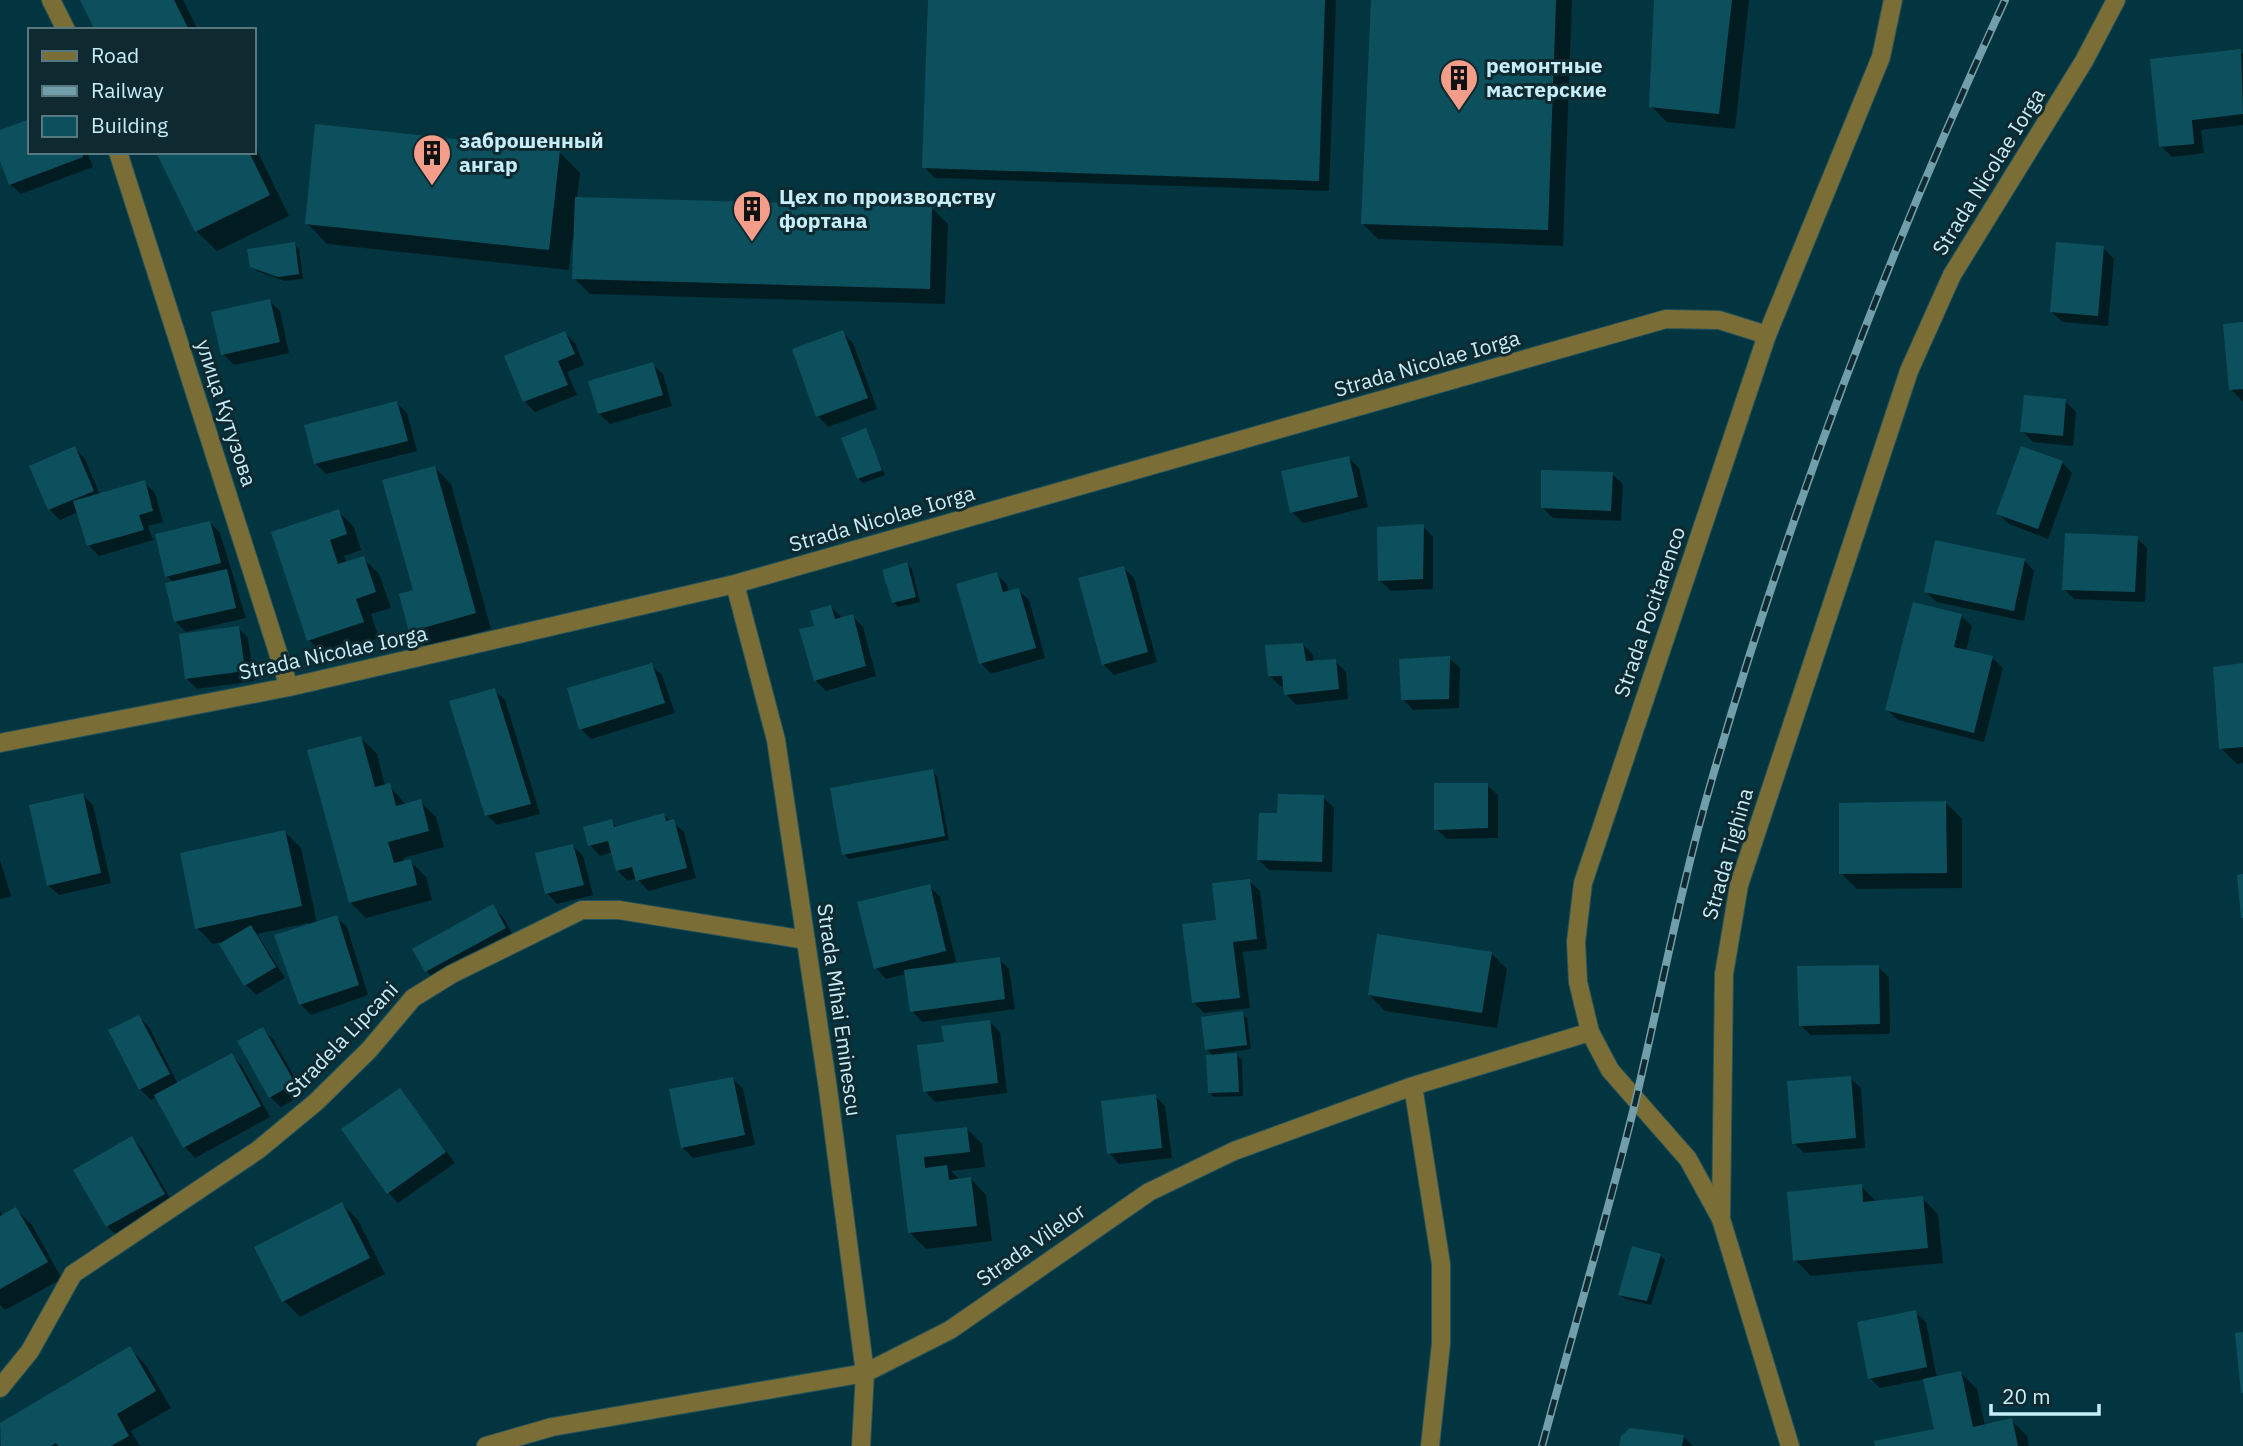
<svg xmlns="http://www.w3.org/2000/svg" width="2243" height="1446" font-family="'IBM Plex Sans',sans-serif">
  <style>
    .shadow { fill: #0007 }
    .building { fill: #0d505d }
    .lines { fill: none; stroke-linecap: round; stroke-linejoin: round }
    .minor-casing { stroke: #21535d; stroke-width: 20 }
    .tertiary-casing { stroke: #21535d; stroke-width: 20 }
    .minor { stroke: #7b6d36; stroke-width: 18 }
    .tertiary { stroke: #7b6d36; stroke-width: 18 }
    .rail-casing { stroke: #719ea8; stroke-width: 8 }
    .rail { stroke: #0e2930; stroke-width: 5; stroke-dasharray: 16; stroke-linecap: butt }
    .labels { text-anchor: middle; stroke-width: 6; stroke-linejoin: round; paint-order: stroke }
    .poi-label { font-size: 21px; font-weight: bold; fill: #c6eef8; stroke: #0e2930; text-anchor: start }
    .street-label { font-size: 21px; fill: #c6eef8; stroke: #0e2930 }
  </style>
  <rect width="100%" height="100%" fill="#02353f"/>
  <path class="shadow" d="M82,0H183L198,30H97Z
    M930,0H1336L1329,191L935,178L924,167Z
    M1373,0H1572L1563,246L1378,239L1362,223Z
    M1656,0H1749L1735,129L1667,122L1651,106Z
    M2240,51L2243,54V125L2201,130L2204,153L2172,157L2161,146Z
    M0,132L30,152H87L93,167L21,194L10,184L0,156Z
    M254,144L289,216L217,251L196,231L157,152H254Z
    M559,152L580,173L577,198L932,208L948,224L945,304L590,294L574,278L575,240H572L569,270L327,244L307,223Z
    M294,244L299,249L303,279L284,281L257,271L251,266Z
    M2103,248L2114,259L2108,326L2062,322L2051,311Z
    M270,301L280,311L289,353L234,365L223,354Z
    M2243,324V402L2231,389Z
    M842,332L853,343L877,409L828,427L818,416Z
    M565,333L575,343L584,365L567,372L577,395L535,412L524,401Z
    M652,364L663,374L672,406L610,424L599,414Z
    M2065,401L2076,412L2073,446L2033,442L2022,431Z
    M397,403L407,413L417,451L326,474L316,464Z
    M865,430L885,475L863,483L858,478Z
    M75,448L85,459L100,495L144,482L155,493L163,522L148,526L153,540L99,556L88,545L78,512L60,520L49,509Z
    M1349,458L1359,468L1368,507L1303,523L1292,512Z
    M2062,462L2072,473L2048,539L2009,524L1998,514Z
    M435,468L451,484L491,629L426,647L410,631Z
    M1612,474L1623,484L1621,521L1553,518L1543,508Z
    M338,511L354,527L361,550L344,556L347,563L363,558L379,574L391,608L371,614L379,638L325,656L309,640L273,533Z
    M210,522L220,533L246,618L186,632L175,621L174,583L167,576Z
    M1423,526L1433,537V589L1391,591L1380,581Z
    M2137,538L2147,548L2145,602L2074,599L2064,589Z
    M2024,560L2034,571L2024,621L1937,602L1926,592Z
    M907,564L912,569L920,602L898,607L893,602Z
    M1123,567L1134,578L1157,662L1114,675L1103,664Z
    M997,574L1007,585L1009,592L1018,590L1029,600L1045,658L991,674L981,663Z
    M831,607L841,617L852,616L863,627L876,676L826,691L815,680L816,627Z
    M1961,616L1972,626L1966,651L1992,658L2003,668L1984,742L1898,720L1887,710Z
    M238,627L248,638L254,681L197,689L187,679Z
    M1303,644L1313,655L1314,662L1335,661L1346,672L1348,699L1296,705L1286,694L1285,686H1280L1269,675Z
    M1449,658L1460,668L1459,708L1413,710L1403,699Z
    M651,665L662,675L675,713L591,739L581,729Z
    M2243,665V763L2237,764L2221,748Z
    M494,690L505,700L540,814L497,825L487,815Z
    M361,738L377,754L385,786L389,785L406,805L420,801L436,817L444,847L403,858L404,862L410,861L426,877L432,900L366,918L350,902Z
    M932,771L937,776L949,840L849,859L844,854Z
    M1487,785L1498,795V838L1447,839L1436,829Z
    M83,795L93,805L111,883L59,895L48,885Z
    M1323,797L1334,808L1332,872L1269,870L1259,860L1279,815Z
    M1946,803L1962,819V888L1857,889L1841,873Z
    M664,815L684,832L696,878L648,891L637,878L628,881L617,870L613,852L600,856L590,845L611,821L618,828Z
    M285,832L301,848L317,923L336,917L347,927L368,995L311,1015L300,1004L308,923L257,934L285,978L256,995L246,985L220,942L213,944L197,928Z
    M573,846L583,856L593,895L557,904L547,893Z
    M0,860L11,896L0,899Z
    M1249,881L1260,891L1267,949L1243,952L1250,1008L1204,1013L1194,1003L1218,922Z
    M929,886L940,897L956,961L948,966L999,959L1009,969L1015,1009L922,1022L912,1011L906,974L886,979L876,968Z
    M492,906L503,917L515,939L437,982L427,971L414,949Z
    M1491,953L1507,969L1497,1028L1385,1011L1369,995Z
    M1878,967L1889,977L1890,1034L1811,1035L1800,1025Z
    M1242,1013L1247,1018L1251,1049L1223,1053V1056L1237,1055L1242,1060L1243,1096L1214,1097L1210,1093L1213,1056L1207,1049Z
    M139,1017L149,1027L178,1084L232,1055L242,1066L270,1117L195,1158L185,1147L157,1096L151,1100L140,1089Z
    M990,1022L1000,1032L1007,1093L935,1102L925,1091L946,1043Z
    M262,1029L273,1039L304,1094L281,1107L270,1097Z
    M1850,1078L1861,1088L1865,1148L1804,1153L1794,1143Z
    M733,1079L743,1089L755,1145L693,1158L682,1147Z
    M400,1090L455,1163L398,1203L388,1192Z
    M1155,1096L1165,1106L1172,1158L1119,1164L1109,1153Z
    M966,1128L982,1144L985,1167L951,1171L961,1181L971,1179L986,1195L992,1241L926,1249L910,1233L898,1137Z
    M132,1138L142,1149L174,1205L118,1237L107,1226L75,1170Z
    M1861,1186L1877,1202L1922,1198L1938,1214L1943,1263L1811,1276L1795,1260Z
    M342,1204L358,1220L385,1274L300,1317L284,1301L256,1247Z
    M16,1209L32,1225L62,1279L5,1310L0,1305V1210L3,1216Z
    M1660,1255L1665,1260L1651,1305L1625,1299L1620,1294Z
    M1915,1312L1926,1322L1937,1378L1961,1373L1977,1389L1985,1426L2011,1420L2027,1436L2029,1446H1877L1936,1430L1925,1379L1880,1388L1870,1378Z
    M129,1348L145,1364L171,1408L131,1431L140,1446H3L0,1425Z
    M1683,1436L1693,1446H1621Z"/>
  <path class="building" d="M80,0H174L189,30H95Z
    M928,0H1325L1319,181L922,168Z
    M1371,0H1556L1548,230L1361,224Z
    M1654,0H1732L1719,114L1649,107Z
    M2241,49L2243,114L2192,120L2194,144L2159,147L2150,59Z
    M30,119V152H82L83,157L9,185L0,161V130Z
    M315,124L560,150L549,250L305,224Z
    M156,152H249L270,195L195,232Z
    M575,197L932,207L930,289L572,279Z
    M295,242L299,274L278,277L250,267L247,249Z
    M2056,242L2104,246L2098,316L2050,312Z
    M270,299L280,342L221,355L211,312Z
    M2243,322V389L2229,390L2223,324Z
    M843,330L868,398L816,417L792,349Z
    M565,331L575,354L558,361L568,385L523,402L504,356Z
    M653,362L663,395L598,414L588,381Z
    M2024,395L2066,399L2063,436L2020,432Z
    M397,401L408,441L314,464L304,425Z
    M866,428L882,470L857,479L841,438Z
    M75,446L94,491L48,510L29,466Z
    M2021,446L2063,461L2038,529L1996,514Z
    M1349,456L1358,497L1290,513L1281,471Z
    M435,466L476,613L409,632L399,594L413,590L382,480Z
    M1541,470L1613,472L1611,511L1541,508Z
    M145,480L153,511L139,515L144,530L87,546L73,501Z
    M339,509L347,534L330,540L338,564L364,556L376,592L356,599L364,622L307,641L271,532Z
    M210,521L221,563L165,577L155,534Z
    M1424,524L1423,579L1378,581L1377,527Z
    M2065,533L2138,536L2135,592L2062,590Z
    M1935,540L2025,559L2014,611L1924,592Z
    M907,562L916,597L892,603L882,570Z
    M1124,566L1148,652L1102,665L1078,578Z
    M227,569L236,608L174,622L165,583Z
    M997,572L1003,592L1019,588L1036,648L979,664L956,584Z
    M1913,602L1962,614L1954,647L1993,656L1974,733L1885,710Z
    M831,605L835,619L853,614L866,666L814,681L799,629L814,626L810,611Z
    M239,626L245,671L185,679L179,634Z
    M1303,643L1306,661L1336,659L1339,689L1284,695L1282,676H1268L1265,645Z
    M1450,656L1449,699L1401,700L1399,659Z
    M652,663L665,703L579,730L567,688Z
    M2243,663V747L2219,749L2213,667Z
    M495,688L531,804L485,816L449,701Z
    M361,736L375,787L390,783L396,806L421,799L429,831L388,842L394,863L411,859L417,885L349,903L307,750Z
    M933,769L945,836L842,855L830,788Z
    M1434,783H1488V828L1434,830Z
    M83,793L101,873L47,886L29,805Z
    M1278,794L1324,795L1322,862L1257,860L1259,813H1277Z
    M1946,801L1947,873L1839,874V803Z
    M664,813L666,821L674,819L687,868L636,881L632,867L616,871L608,841L588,846L583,827L612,819L614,827Z
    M285,830L302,906L195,929L180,853Z
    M573,844L584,885L545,894L535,853Z
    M2243,874V918H2241L2237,875Z
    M1250,879L1257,939L1233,942L1240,998L1192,1003L1182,924L1216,920L1212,883Z
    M930,884L946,951L874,969L857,902Z
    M493,904L506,928L425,972L412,949Z
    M337,915L359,985L299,1005L274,935Z
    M251,925L276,967L244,986L219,944Z
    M1377,934L1492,952L1482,1013L1368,995Z
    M1000,957L1005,999L910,1012L904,970Z
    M1879,965L1880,1024L1799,1026L1797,966Z
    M1243,1011L1247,1045L1205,1050L1201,1017Z
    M139,1015L170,1074L139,1090L108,1030Z
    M990,1020L998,1083L923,1092L917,1045L944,1042L941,1026Z
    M263,1027L295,1083L269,1098L237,1041Z
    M232,1053L261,1106L183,1148L154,1095Z
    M1237,1053L1239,1092L1208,1093L1206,1055Z
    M1851,1076L1856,1138L1792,1144L1787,1081Z
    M733,1077L745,1135L681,1148L669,1089Z
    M400,1088L446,1152L387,1194L341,1129Z
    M1156,1094L1162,1148L1107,1154L1101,1101Z
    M967,1127L970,1152L924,1157L925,1168L947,1165L949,1180L971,1177L977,1226L908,1233L896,1135Z
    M132,1136L165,1194L106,1227L73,1170Z
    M1862,1184L1863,1202L1923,1196L1928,1248L1793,1261L1787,1192Z
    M342,1202L370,1258L282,1302L254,1247Z
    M16,1207L48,1262L0,1289V1216Z
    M1632,1246L1661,1254L1647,1301L1618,1295Z
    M1916,1310L1927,1367L1868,1379L1857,1322Z
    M2243,1332V1393H2241L2235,1333Z
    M130,1346L156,1391L117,1414L129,1436L111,1446H58L56,1443L51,1446H1L0,1423Z
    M1961,1371L1973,1427L2012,1418L2018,1446H1875L1874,1441L1934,1429L1923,1379Z
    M1630,1428L1684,1435L1682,1446H1619L1621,1436Z"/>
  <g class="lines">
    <defs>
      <path id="minor" d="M51,0L66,30
        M118,152L289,687
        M735,584L776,740L828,1089L865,1373L861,1446
        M0,743L289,687L735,584L1666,319L1719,320L1767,335
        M1413,1086L1441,1264V1344L1430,1446
        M1721,1219L1724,974L1739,885L1909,371L1952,275L2084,61L2116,0
        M0,1388L30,1351L73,1274L258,1150L316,1102L369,1050L413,998L452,974L582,910H619L806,940
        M486,1446L552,1427L865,1373L950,1330L1149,1192L1234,1151L1413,1086L1590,1032"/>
      <path id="tertiary" d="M1790,1446L1721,1219L1688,1159L1610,1070L1590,1032L1578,982L1576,942L1583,883L1767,335L1881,57L1893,0"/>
    </defs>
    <use href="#minor" class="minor-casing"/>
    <use href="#tertiary" class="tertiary-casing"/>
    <use href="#minor" class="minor"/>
    <use href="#tertiary" class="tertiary"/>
    <defs>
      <path id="rail" d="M1542,1446C1573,1330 1608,1215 1636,1099C1661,992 1681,885 1712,779C1790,510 1887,254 2005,0"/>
    </defs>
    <use href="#rail" class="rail-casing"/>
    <use href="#rail" class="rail"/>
  </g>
  <defs>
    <symbol id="building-pin" viewBox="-11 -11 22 30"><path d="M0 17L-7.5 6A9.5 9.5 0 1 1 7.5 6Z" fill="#f49e89" stroke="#0e2930"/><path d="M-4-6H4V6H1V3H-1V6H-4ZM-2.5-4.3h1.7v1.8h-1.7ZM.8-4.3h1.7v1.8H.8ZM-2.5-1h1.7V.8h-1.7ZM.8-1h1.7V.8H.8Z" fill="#111"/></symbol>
  </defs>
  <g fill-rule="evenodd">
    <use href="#building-pin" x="1437" y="56" width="44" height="60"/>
    <use href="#building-pin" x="410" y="131" width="44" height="60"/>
    <use href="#building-pin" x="730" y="187" width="44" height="60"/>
  </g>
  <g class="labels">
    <g class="poi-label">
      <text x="1486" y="73">ремонтные<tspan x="1486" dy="24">мастерские</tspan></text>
      <text x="459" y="148">заброшенный<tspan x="459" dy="24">ангар</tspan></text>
      <text x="779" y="204">Цех по производству<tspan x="779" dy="24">фортана</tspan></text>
    </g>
    <g class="street-label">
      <text transform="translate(1989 172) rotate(-58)" y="7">Strada Nicolae Iorga</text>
      <text transform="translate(1427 364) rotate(-16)" y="7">Strada Nicolae Iorga</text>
      <text transform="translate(226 413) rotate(72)" y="7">улица Кутузова</text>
      <text transform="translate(882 519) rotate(-16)" y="7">Strada Nicolae Iorga</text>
      <text transform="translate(1650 612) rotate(-71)" y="7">Strada Pocitarenco</text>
      <text transform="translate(333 653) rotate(-12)" y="7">Strada Nicolae Iorga</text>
      <text transform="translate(1728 854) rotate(-74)" y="7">Strada Tighina</text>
      <text transform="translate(839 1010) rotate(82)" y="7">Strada Mihai Eminescu</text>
      <text transform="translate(342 1040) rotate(-46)" y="7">Stradela Lipcani</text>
      <text transform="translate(1031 1245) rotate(-35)" y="7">Strada Vilelor</text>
    </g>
  </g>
  <rect x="28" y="28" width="228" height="126" fill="#0e2930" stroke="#587880" stroke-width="2"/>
  <rect x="42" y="51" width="35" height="10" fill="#7b6d36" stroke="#587880" stroke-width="2"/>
  <text x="91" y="63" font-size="21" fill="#c6eef8">Road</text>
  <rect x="42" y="86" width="35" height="10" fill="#719ea8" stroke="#587880" stroke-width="2"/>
  <text x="91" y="98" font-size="21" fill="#c6eef8">Railway</text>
  <rect x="42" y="116" width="35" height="21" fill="#0d505d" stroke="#587880" stroke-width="2"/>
  <text x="91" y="133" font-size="21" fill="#c6eef8">Building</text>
  <path d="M1991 1404v10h108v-10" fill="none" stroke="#c6eef8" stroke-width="3.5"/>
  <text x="2002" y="1404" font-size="21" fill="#c6eef8" stroke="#0e2930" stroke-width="5" paint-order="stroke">20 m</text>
</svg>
